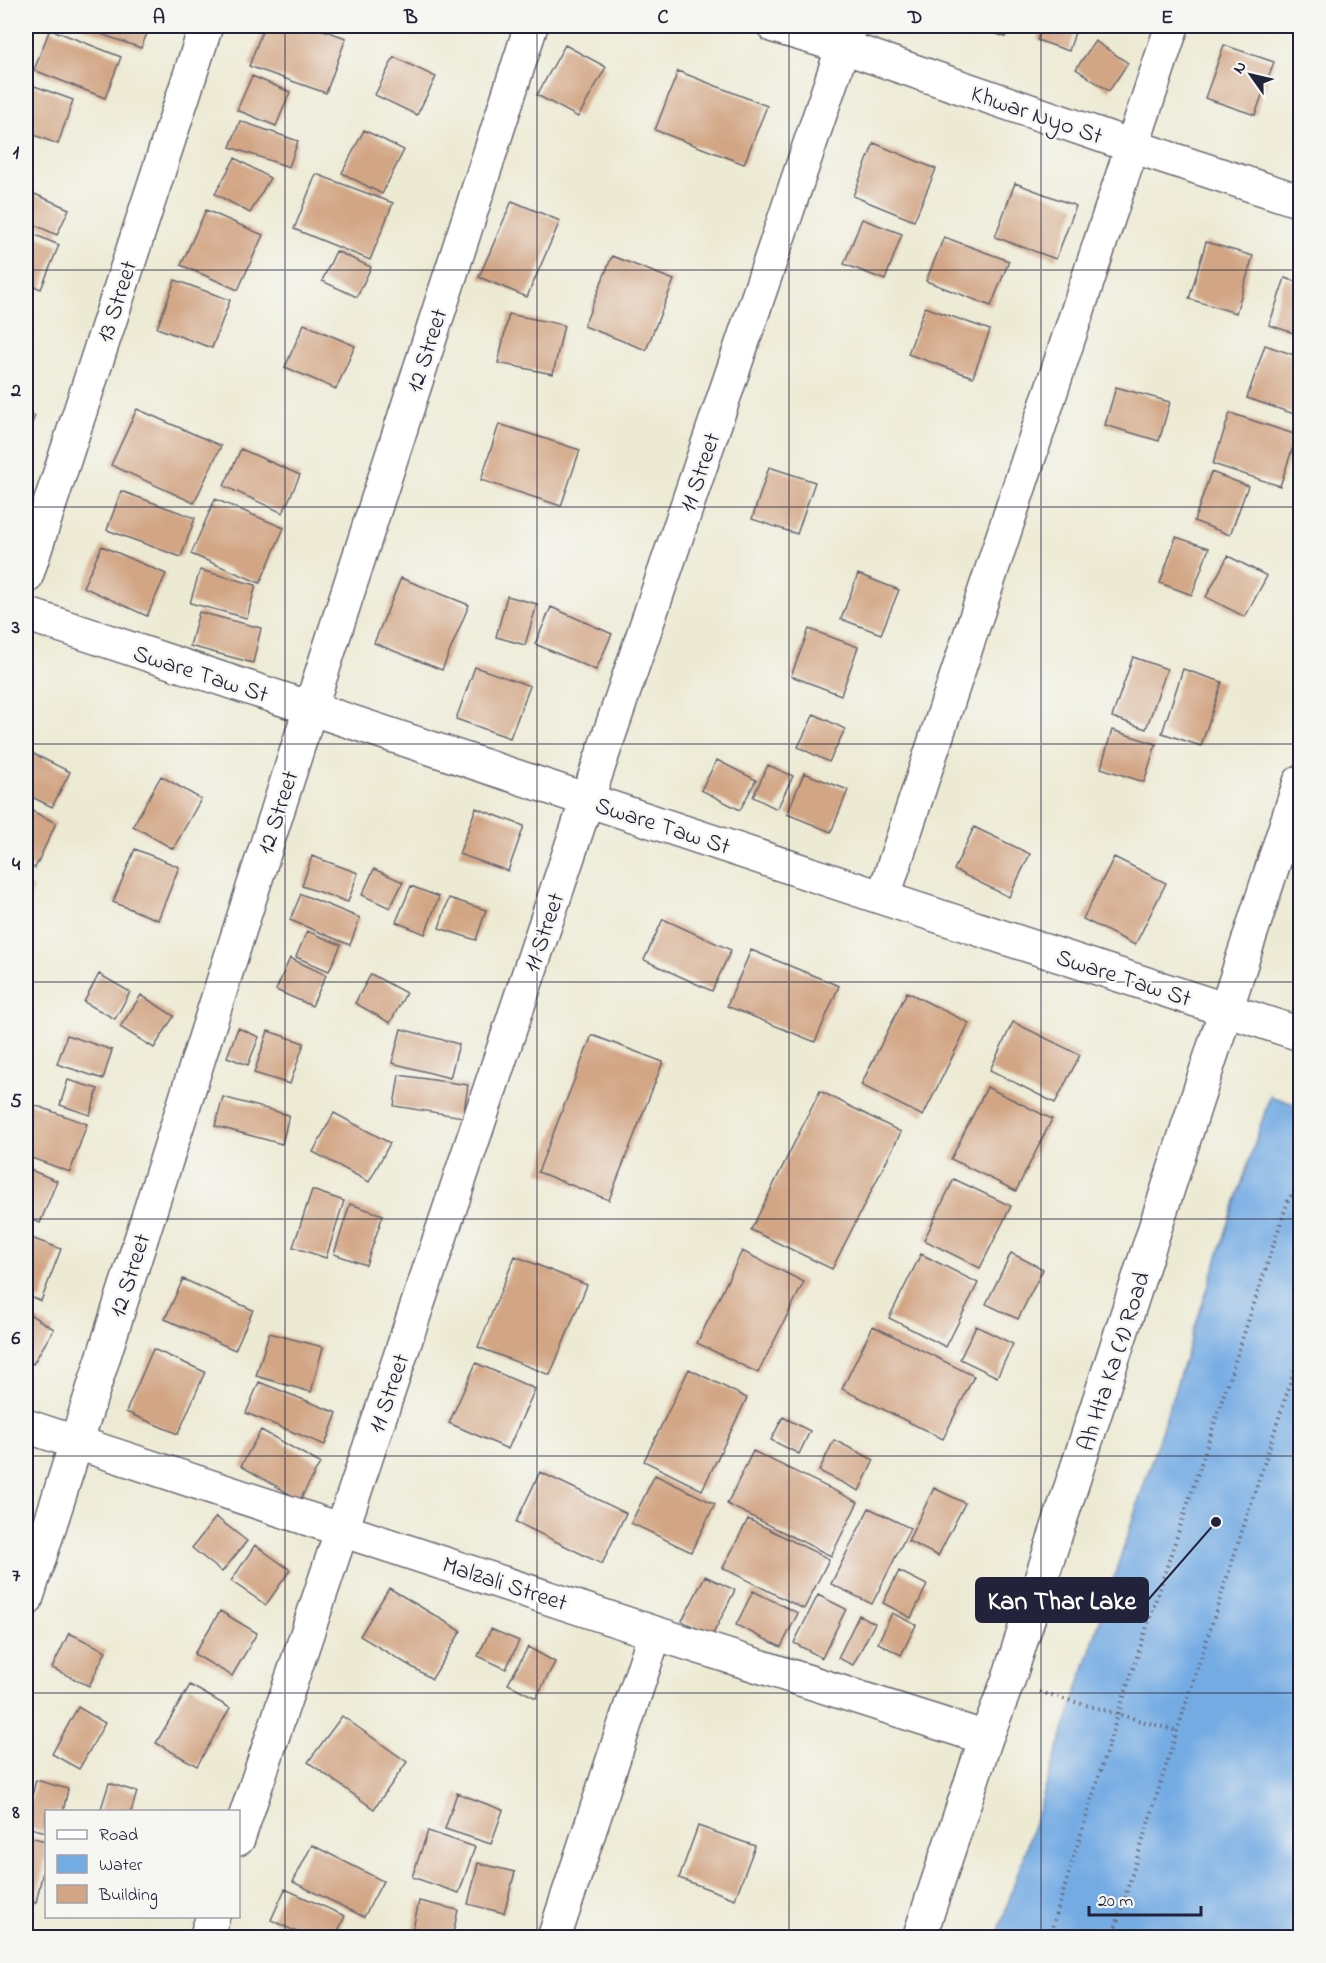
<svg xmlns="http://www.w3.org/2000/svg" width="1326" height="1963" font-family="'Indie Flower',sans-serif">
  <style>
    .water { fill: #74abe3; stroke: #4b668f; stroke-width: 1.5 }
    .building { fill: #d2a584 }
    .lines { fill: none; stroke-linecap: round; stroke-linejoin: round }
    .minor-casing { stroke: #696871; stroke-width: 36 }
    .path { stroke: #696871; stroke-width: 4; stroke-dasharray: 1.5 4.5; stroke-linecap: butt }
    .minor { stroke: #fff; stroke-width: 33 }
    .grid { fill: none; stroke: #22223b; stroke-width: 1.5; stroke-opacity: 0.55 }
    .labels { text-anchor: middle; stroke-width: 5; stroke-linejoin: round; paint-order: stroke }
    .street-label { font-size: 24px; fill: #22223b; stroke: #f6f6f2 }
    .leader { fill: none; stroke: #22223b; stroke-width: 2 }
    .callout-dot { fill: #22223b; stroke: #f6f6f2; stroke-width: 2 }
    .callout { fill: #22223b; stroke: #22223b; stroke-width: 2 }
    .callout-label { font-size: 26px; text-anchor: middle; font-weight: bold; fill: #fff }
    .neatline { fill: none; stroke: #22223b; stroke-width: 2 }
    .grid-label { font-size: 20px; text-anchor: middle; font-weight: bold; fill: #22223b }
  </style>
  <rect width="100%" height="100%" fill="#f6f6f2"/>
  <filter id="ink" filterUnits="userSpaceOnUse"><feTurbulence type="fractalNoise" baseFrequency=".0167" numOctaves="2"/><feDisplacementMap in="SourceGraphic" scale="12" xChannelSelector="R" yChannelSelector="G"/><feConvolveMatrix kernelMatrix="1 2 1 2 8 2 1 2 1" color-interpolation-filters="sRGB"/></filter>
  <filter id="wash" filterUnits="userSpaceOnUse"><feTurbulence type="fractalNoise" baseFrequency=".008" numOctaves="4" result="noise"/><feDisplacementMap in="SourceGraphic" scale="24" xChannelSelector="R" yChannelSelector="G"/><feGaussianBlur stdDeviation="1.35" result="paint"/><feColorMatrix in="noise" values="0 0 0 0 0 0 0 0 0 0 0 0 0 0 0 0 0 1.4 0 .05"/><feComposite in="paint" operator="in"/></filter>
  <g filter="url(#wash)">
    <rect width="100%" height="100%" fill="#edead4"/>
    <path class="water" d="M1270,1096L1300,1106V1937H997Z"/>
    <g id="blocks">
      <path class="building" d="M78,26H150L141,48Z
        M264,26H312L346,38L326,93L249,66Z
        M974,26H1009L1005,37Z
        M1042,26H1077L1069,51L1037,40Z
        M50,29L121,57L105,98L34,70Z
        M1095,41L1128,63L1109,91L1076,69Z
        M565,45L606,67L578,117L537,95Z
        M1224,45L1274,62L1255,115L1205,98Z
        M394,57L436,77L417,115L375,95Z
        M678,71L767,106L744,164L655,130Z
        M252,76L290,92L276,126L237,110Z
        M29,84L73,100L58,144L26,132V93Z
        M240,121L298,141L289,167L230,147Z
        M364,130L404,150L382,194L342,173Z
        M874,143L936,169L914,221L853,196Z
        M235,158L270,178L250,213L215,194Z
        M316,174L393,203L370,260L294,229Z
        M1015,183L1076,206L1056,259L995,237Z
        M28,191L69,209L57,235L26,221V197Z
        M512,201L560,221L527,297L479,277Z
        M206,210L263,235L238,290L181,265Z
        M862,219L902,234L885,280L844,264Z
        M26,231L59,245L41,289L26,283Z
        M944,237L1009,261L991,306L926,281Z
        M1206,242L1253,256L1236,313L1189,299Z
        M336,251L371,267L357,297L322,281Z
        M612,256L674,280L646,350L584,326Z
        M1285,278L1300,283V335L1269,325Z
        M175,280L230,300L212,348L157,328Z
        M925,307L990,330L973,377L908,354Z
        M509,314L564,325L553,374L498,363Z
        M304,324L355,346L336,389L285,367Z
        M1265,345L1300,357V416L1247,398Z
        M1116,387L1170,402L1159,441L1105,425Z
        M137,409L221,446L194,503L111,465Z
        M26,412L35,416L26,437Z
        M1230,413L1297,435L1280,486L1213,464Z
        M499,424L580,450L561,506L481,480Z
        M241,449L300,475L283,513L224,486Z
        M769,467L815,482L797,534L752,519Z
        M1211,472L1248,486L1230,535L1194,521Z
        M121,491L195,518L181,557L107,530Z
        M215,499L284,528L260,583L191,554Z
        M1176,537L1209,548L1192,595L1160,583Z
        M102,546L166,574L147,616L83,587Z
        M1228,556L1267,576L1245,617L1206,597Z
        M200,570L256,585L247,618L190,603Z
        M858,574L899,590L881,634L841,619Z
        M401,578L469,605L442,670L374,643Z
        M507,596L537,604L525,645L496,637Z
        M551,607L612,634L596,670L535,644Z
        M199,612L261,628L253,663L190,646Z
        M809,629L858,647L841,695L791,676Z
        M1133,657L1167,669L1146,729L1112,717Z
        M475,667L530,686L510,738L456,719Z
        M1183,669L1222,682L1201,746L1162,733Z
        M814,714L845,729L829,762L798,747Z
        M1112,730L1156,744L1144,782L1101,768Z
        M26,750L70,772L52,807L26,794Z
        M717,760L756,780L740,810L701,790Z
        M768,765L793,776L777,809L753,797Z
        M804,773L848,790L831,832L787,814Z
        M161,776L201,799L173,849L133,826Z
        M26,808L56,823L35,868L26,864Z
        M476,808L524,826L508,871L459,854Z
        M974,827L1030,854L1009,897L954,870Z
        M135,849L179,867L158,920L113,902Z
        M312,856L358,873L348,902L302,886Z
        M1114,857L1166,883L1135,945L1083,919Z
        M374,869L403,882L390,908L362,895Z
        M26,885L33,888L26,908Z
        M411,886L439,897L425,934L396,922Z
        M301,894L360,918L350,945L290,920Z
        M449,898L486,910L476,940L439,928Z
        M663,919L731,950L712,991L644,960Z
        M307,931L341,945L329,971L296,957Z
        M751,950L839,986L815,1042L727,1006Z
        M290,958L326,975L312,1006L276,990Z
        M99,974L130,992L115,1019L84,1002Z
        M371,974L406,993L390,1023L355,1003Z
        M907,992L969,1023L923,1116L861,1085Z
        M141,995L174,1016L154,1048L120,1027Z
        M1013,1022L1080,1055L1055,1103L990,1070Z
        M238,1028L259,1037L248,1065L227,1057Z
        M401,1029L459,1044L450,1078L392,1063Z
        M268,1031L304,1043L290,1084L254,1073Z
        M67,1035L112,1050L103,1079L57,1064Z
        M592,1035L663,1062L609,1200L538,1172Z
        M399,1075L468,1085L463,1117L394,1106Z
        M68,1080L98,1089L90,1115L60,1105Z
        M987,1087L1052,1119L1016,1191L951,1159Z
        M820,1091L901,1132L832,1269L751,1230Z
        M223,1097L289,1115L282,1144L215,1126Z
        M26,1102L87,1124L70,1172L26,1156Z
        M334,1113L390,1143L369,1182L313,1152Z
        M26,1168L57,1181L40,1223L26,1217Z
        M954,1179L1011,1206L980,1268L924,1240Z
        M312,1190L344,1201L326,1258L293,1247Z
        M350,1204L383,1215L366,1265L334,1254Z
        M26,1236L61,1249L41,1301L26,1295Z
        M742,1251L804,1282L758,1373L697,1343Z
        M1011,1253L1043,1269L1018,1319L986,1304Z
        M921,1254L978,1283L946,1347L889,1318Z
        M515,1256L587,1285L550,1375L478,1347Z
        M183,1279L253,1310L235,1350L165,1319Z
        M26,1312L54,1329L33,1364L26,1360Z
        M873,1326L974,1376L943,1439L842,1389Z
        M976,1326L1013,1344L997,1377L960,1359Z
        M269,1333L323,1347L311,1392L256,1376Z
        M153,1349L205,1372L178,1434L126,1412Z
        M476,1363L535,1389L508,1449L449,1423Z
        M689,1369L747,1398L702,1490L644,1461Z
        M259,1382L337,1413L325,1445L246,1413Z
        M783,1417L810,1431L799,1454L771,1440Z
        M261,1430L320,1463L300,1500L241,1466Z
        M834,1440L874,1460L859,1491L819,1471Z
        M753,1451L858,1502L831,1556L727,1504Z
        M540,1472L626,1513L602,1564L516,1522Z
        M655,1475L715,1504L691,1552L631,1523Z
        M934,1488L965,1503L938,1556L908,1541Z
        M869,1508L910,1528L872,1604L831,1584Z
        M216,1517L247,1541L222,1572L192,1548Z
        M748,1519L829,1559L804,1609L723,1568Z
        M255,1545L290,1570L266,1605L231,1581Z
        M899,1571L927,1585L911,1618L883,1603Z
        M705,1576L735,1590L712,1636L682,1621Z
        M389,1588L461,1631L432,1679L360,1636Z
        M753,1591L798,1613L781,1647L736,1625Z
        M818,1595L846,1609L822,1658L794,1643Z
        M220,1611L257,1633L232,1676L194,1654Z
        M892,1613L916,1625L901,1655L878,1643Z
        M859,1615L875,1623L853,1665L838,1658Z
        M491,1629L519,1641L506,1669L478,1656Z
        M69,1633L106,1651L89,1686L52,1668Z
        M528,1647L555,1662L536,1698L508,1684Z
        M190,1685L230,1708L197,1766L156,1743Z
        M78,1707L105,1723L79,1769L52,1754Z
        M342,1716L407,1762L374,1809L308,1762Z
        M36,1780L68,1789L63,1812H46V1832L26,1827V1821Z
        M109,1783L137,1792L131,1812H100Z
        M457,1793L503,1810L491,1844L445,1829Z
        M698,1826L755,1846L735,1899L679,1878Z
        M428,1831L475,1847L459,1893L412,1877Z
        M26,1836L46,1841V1857L36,1903L26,1901Z
        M312,1845L383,1881L364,1917L293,1882Z
        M478,1863L515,1872L504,1913L468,1904Z
        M285,1889L345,1916L335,1938H309L271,1920Z
        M419,1901L458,1910L452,1938H411Z
        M26,1912L34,1914L28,1937H26Z
        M275,1932L295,1937V1938H274Z"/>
    </g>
  </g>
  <g filter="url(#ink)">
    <use href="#blocks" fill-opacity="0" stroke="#696871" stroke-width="1.5"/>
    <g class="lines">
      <defs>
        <path id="minor" d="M774,26L844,47L1132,146L1300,201
          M26,577L206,26
          M26,614L883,898L1300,1034
          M883,898L1172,26
          M26,1426L655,1633L986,1738
          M26,1600L310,709L531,26
          M238,1839L587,800L850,26
          M206,1938L213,1916
          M554,1938L655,1633
          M919,1938L986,1738L1008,1681L1300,782"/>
      </defs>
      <use href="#minor" class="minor-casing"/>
      <path class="path" d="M1040,1692L1177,1731
        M1049,1938L1118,1714L1288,1201L1300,1182
        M1112,1938L1177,1731L1300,1353"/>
      <use href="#minor" class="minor"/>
    </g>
  </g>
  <path class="grid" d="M285,26V1938M537,26V1938M789,26V1938M1041,26V1938M26,270H1300M26,507H1300M26,744H1300M26,982H1300M26,1219H1300M26,1456H1300M26,1693H1300"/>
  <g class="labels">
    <g class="street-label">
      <text transform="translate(1037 114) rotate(19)" y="8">Khwar Nyo St</text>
      <text transform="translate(116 301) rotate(-72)" y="8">13 Street</text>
      <text transform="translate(426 350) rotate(-72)" y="8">12 Street</text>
      <text transform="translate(699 472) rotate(-71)" y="8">11 Street</text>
      <text transform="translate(201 673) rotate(18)" y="8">Sware Taw St</text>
      <text transform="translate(277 812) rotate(-72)" y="8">12 Street</text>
      <text transform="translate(663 825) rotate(18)" y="8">Sware Taw St</text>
      <text transform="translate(543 932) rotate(-71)" y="8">11 Street</text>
      <text transform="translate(1124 977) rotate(18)" y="8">Sware Taw St</text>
      <text transform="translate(129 1275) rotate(-72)" y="8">12 Street</text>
      <text transform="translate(1113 1361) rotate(-72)" y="8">Ah Hta Ka (1) Road</text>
      <text transform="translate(388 1393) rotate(-71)" y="8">11 Street</text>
      <text transform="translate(505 1583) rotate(18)" y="8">Malzali Street</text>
    </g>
  </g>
  <path class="leader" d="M1216 1522L1148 1600"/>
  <circle class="callout-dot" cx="1216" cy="1522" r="6"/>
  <rect class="callout" x="976" y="1578" width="172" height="44" rx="6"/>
  <g class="callout-label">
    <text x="1062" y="1609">Kan Thar Lake</text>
  </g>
  <rect width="1326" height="1963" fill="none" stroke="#f6f6f2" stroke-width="66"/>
  <rect x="45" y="1810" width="195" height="108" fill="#f6f6f2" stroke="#a1a1a9" stroke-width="1.5"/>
  <rect x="57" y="1830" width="30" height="9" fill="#ffffff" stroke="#a1a1a9" stroke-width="1.5"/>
  <text x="99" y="1840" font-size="18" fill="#22223b">Road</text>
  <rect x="57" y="1855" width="30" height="18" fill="#74abe3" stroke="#a1a1a9" stroke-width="1.5"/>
  <text x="99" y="1870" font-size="18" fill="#22223b">Water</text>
  <rect x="57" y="1885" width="30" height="18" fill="#d2a584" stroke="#a1a1a9" stroke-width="1.5"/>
  <text x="99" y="1900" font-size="18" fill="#22223b">Building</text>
  <g transform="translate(1251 75) rotate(304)" stroke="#f6f6f2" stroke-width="4.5" paint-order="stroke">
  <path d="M0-4.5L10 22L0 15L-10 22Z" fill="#22223b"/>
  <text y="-9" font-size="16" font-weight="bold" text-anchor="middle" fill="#22223b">N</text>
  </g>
  <path d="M1089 1906v9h112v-9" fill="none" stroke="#22223b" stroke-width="3"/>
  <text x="1098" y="1906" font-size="18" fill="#22223b" stroke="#f6f6f2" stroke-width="4.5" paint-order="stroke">20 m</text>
  <rect x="33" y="33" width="1260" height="1897" class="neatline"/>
  <g class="grid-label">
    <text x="159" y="23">A</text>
    <text x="411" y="23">B</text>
    <text x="663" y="23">C</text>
    <text x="915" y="23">D</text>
    <text x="1167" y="23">E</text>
    <text x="16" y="158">1</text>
    <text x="16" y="396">2</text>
    <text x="16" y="633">3</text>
    <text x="16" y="870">4</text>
    <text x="16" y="1107">5</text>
    <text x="16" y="1344">6</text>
    <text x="16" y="1581">7</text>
    <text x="16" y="1818">8</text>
  </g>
</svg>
